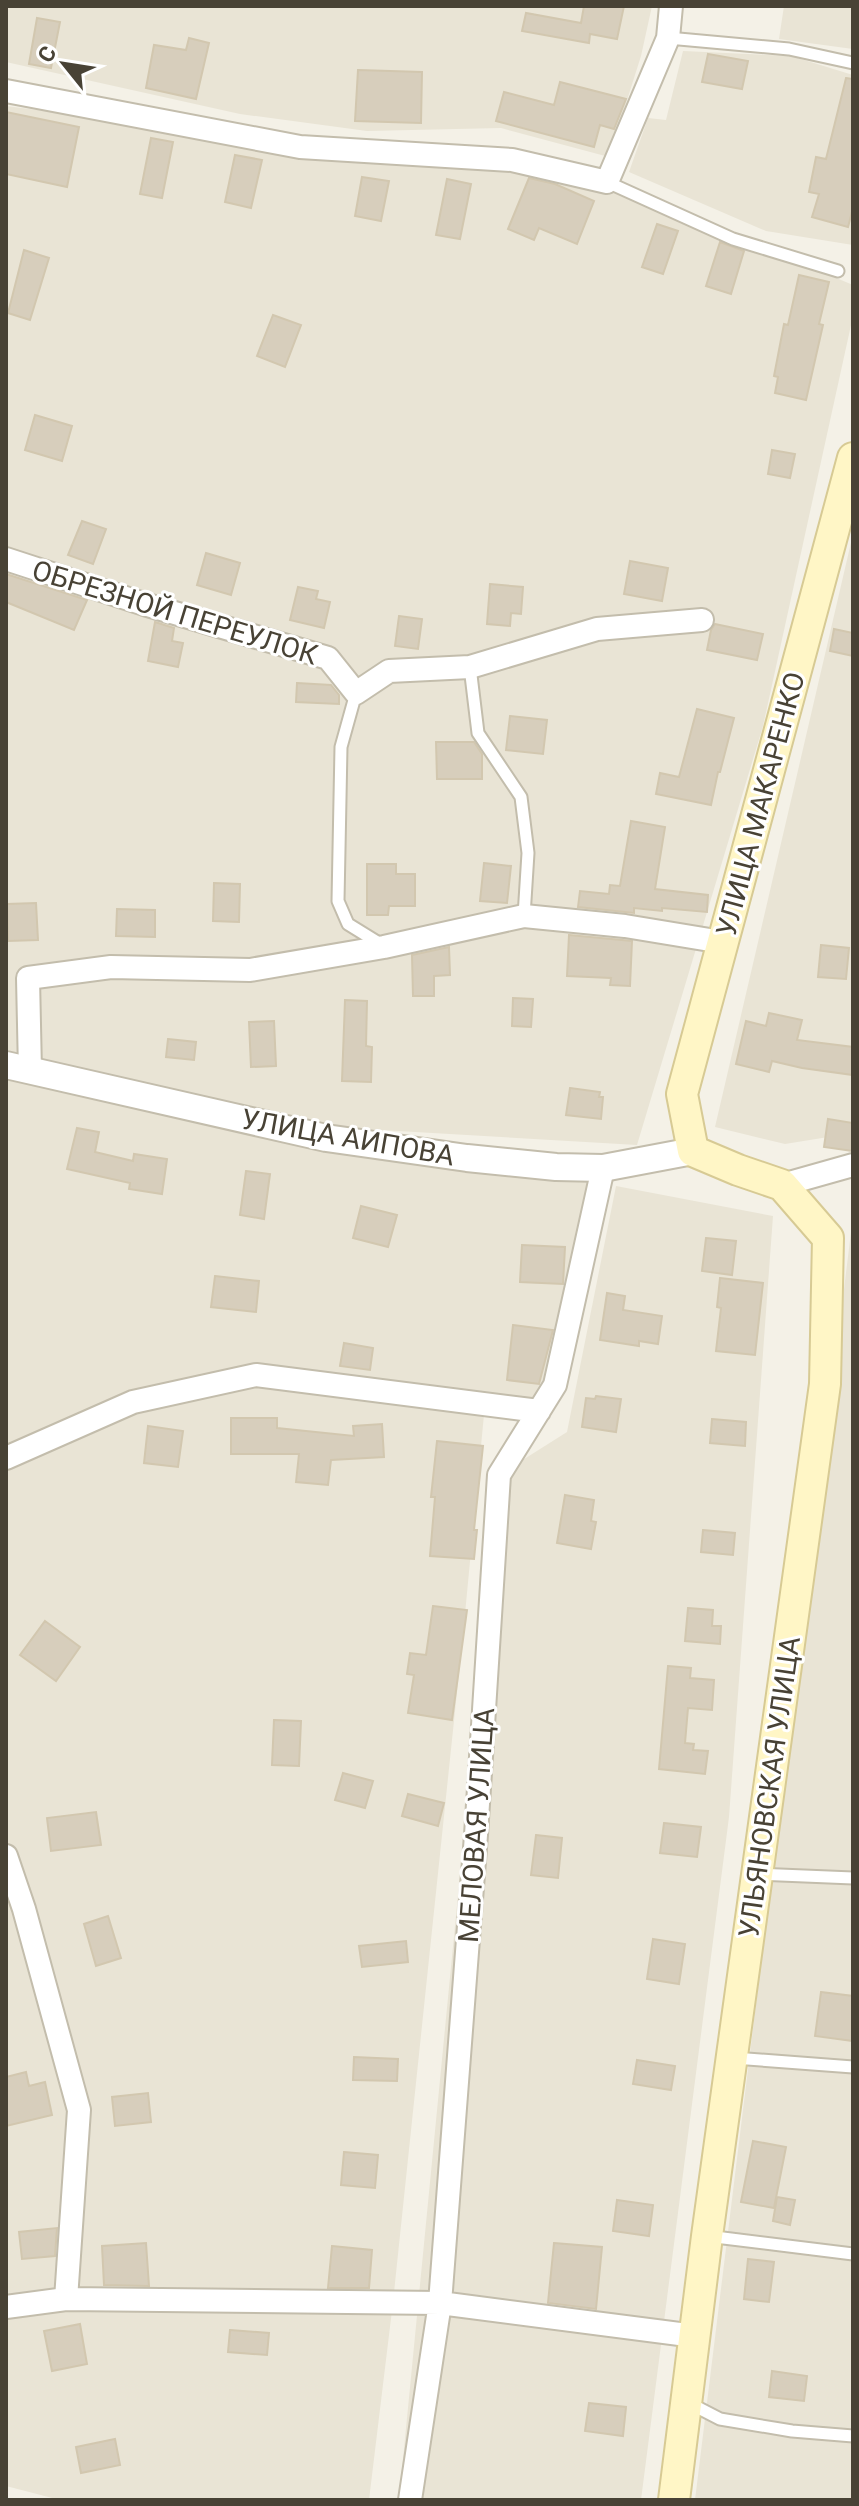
<svg xmlns="http://www.w3.org/2000/svg" width="859" height="2506" font-family="Roboto,sans-serif">
  <style>
    .residential { fill: #e9e4d5 }
    .building { fill: #d7cebc; stroke: #d2c7af; stroke-width: 2 }
    .lines { fill: none; stroke-linecap: round; stroke-linejoin: round }
    .service-casing { stroke: #c3bdac; stroke-width: 15 }
    .minor-casing { stroke: #c3bdac; stroke-width: 26 }
    .tertiary-casing { stroke: #c3bdac; stroke-width: 30 }
    .secondary-casing { stroke: #d7ca94; stroke-width: 34 }
    .service { stroke: #fff; stroke-width: 11 }
    .minor { stroke: #fff; stroke-width: 22 }
    .tertiary { stroke: #fff; stroke-width: 26 }
    .secondary { stroke: #fff6c6; stroke-width: 30 }
    .labels { text-anchor: middle; stroke-width: 6; stroke-linejoin: round; paint-order: stroke }
    .street-label { font-size: 28px; fill: #484235; stroke: #fff }
  </style>
  <rect width="100%" height="100%" fill="#f4f1e7"/>
  <path class="residential" d="M6,6H652L641,56L609,157L501,128L367,131L240,114L6,62Z
    M784,6H853V49L779,39Z
    M683,51L791,56L853,75V245L766,231L629,172L648,118L666,120Z
    M6,106L607,182L853,285V316L763,726L637,1145L312,1126L603,1168L539,1411L485,1404L463,1635L393,2302L369,2500H60L6,2486V1065L281,1120L6,1050Z
    M853,534V1133L785,1144L715,1127Z
    M616,1186L773,1216L729,1817L641,2500H399L499,1475L567,1432Z
    M853,1216V2500H695Z"/>
  <path class="building" d="M584,6H624L617,39L590,34L589,43L522,31L526,13L581,23Z
    M37,18L60,22L51,68L29,64Z
    M189,38L209,43L196,99L146,88L154,45L186,50Z
    M708,54L748,61L742,89L702,82Z
    M358,70L422,72L421,123L355,121Z
    M846,78L853,79V208L848,227L812,217L819,194L809,192L816,157L826,159Z
    M560,82L626,99L614,129L600,125L594,147L496,121L504,92L554,105Z
    M6,112L79,127L67,187L6,174Z
    M151,138L173,142L162,198L140,194Z
    M235,155L262,160L251,208L225,202Z
    M362,177L389,181L381,221L355,216Z
    M529,178L555,184L594,201L577,244L539,228L534,240L508,229Z
    M447,179L471,184L460,239L436,235Z
    M657,224L678,231L663,274L642,267Z
    M720,242L744,251L731,294L706,286Z
    M24,250L49,258L30,320L8,313Z
    M799,275L829,282L819,324L823,325L806,400L775,393L778,377L774,376L784,324L788,325Z
    M273,315L301,325L285,367L257,356Z
    M35,415L72,426L62,461L25,450Z
    M772,450L795,454L790,478L768,474Z
    M82,521L106,529L93,564L68,555Z
    M206,553L240,563L231,595L197,585Z
    M630,561L668,568L662,601L624,594Z
    M6,574L87,600L74,630L6,602Z
    M490,584L523,587L521,614L511,613L510,626L487,624Z
    M298,587L318,591L316,599L330,602L324,628L290,620Z
    M399,616L422,619L418,649L395,646Z
    M155,622L174,628L172,641L183,643L178,667L148,661Z
    M715,624L763,634L757,660L707,650L711,630Z
    M834,629L853,633V656L830,651Z
    M297,683L331,685L339,695V704L296,702Z
    M697,709L734,718L720,772H718L711,805L656,794L660,773L679,777Z
    M510,716L547,720L543,754L506,750Z
    M436,742H474L482,754V779H437Z
    M631,821L665,827L655,889L708,895L707,912L662,908V911L634,908V913L578,907L580,891L609,894L610,885L620,886Z
    M484,863L511,866L507,903L480,901Z
    M367,864H396V874H415V906H389L388,915H367Z
    M214,883L240,884L239,922L213,921Z
    M36,903L38,940L8,941L7,904Z
    M117,909L155,910V937L116,936Z
    M569,935L632,941L630,986L610,985L611,978L567,976Z
    M821,945L849,948L846,979L818,977Z
    M449,947L450,975L434,976V996H413L412,955Z
    M513,998L533,999L531,1027L512,1026Z
    M345,1000L367,1001L366,1046L372,1047L371,1082L342,1081Z
    M769,1013L802,1020L797,1040L853,1047V1075L802,1068L772,1061L769,1072L736,1064L746,1021L766,1026Z
    M274,1021L276,1066L251,1067L249,1022Z
    M168,1039L196,1042L194,1060L166,1057Z
    M570,1088L600,1092L599,1097H603L601,1119L566,1115Z
    M828,1119L853,1123V1151L824,1147Z
    M77,1128L99,1132L95,1152L133,1161L134,1154L167,1159L162,1194L129,1189L130,1183L67,1169Z
    M246,1171L270,1174L264,1219L240,1215Z
    M361,1206L397,1215L388,1247L353,1238Z
    M706,1238L736,1241L732,1275L702,1271Z
    M522,1245L565,1247L563,1284L520,1282Z
    M215,1276L259,1281L256,1312L211,1307Z
    M720,1278L763,1283L755,1355L716,1351L721,1308L717,1307Z
    M607,1293L625,1296L623,1310L662,1316L658,1344L639,1341V1346L600,1340Z
    M513,1325L553,1330L539,1384L507,1380Z
    M344,1343L373,1348L370,1370L340,1366Z
    M596,1396L621,1399L616,1432L582,1427L586,1398L595,1399Z
    M231,1418H277V1428L354,1436L353,1426L382,1424L384,1457L331,1460L328,1485L296,1482L299,1454H231Z
    M712,1419L746,1422L745,1446L710,1443Z
    M148,1426L183,1431L178,1467L144,1463Z
    M437,1441L483,1446L474,1530H477L474,1559L430,1556L435,1497H431Z
    M565,1495L594,1500L591,1521L596,1522L591,1549L557,1543Z
    M703,1530L735,1533L733,1555L701,1552Z
    M433,1606L467,1610L452,1720L408,1713L414,1675L407,1674L410,1653L426,1655Z
    M688,1608L713,1610L712,1626H721L720,1644L685,1641Z
    M45,1621L80,1647L56,1681L20,1655Z
    M668,1666L691,1668L690,1678L714,1680L712,1710L688,1708L685,1743L694,1744L693,1750L708,1751L705,1774L659,1769Z
    M274,1720L301,1721L299,1766L272,1765Z
    M343,1773L373,1781L365,1808L335,1800Z
    M408,1794L444,1803L438,1826L402,1816Z
    M96,1812L101,1845L51,1851L47,1818Z
    M664,1823L701,1827L697,1857L660,1853Z
    M536,1835L562,1838L558,1878L531,1875Z
    M108,1916L121,1958L96,1966L84,1924Z
    M653,1939L685,1944L679,1984L647,1979Z
    M406,1941L408,1962L362,1967L359,1946Z
    M821,1992L853,1996V2041L815,2036Z
    M354,2057L398,2059L397,2081L353,2080Z
    M637,2060L675,2066L671,2090L633,2084Z
    M26,2072L29,2086L45,2082L52,2115L6,2126V2077Z
    M148,2093L151,2122L115,2126L112,2097Z
    M753,2141L786,2147L774,2208L741,2202Z
    M344,2152L378,2155L375,2188L341,2185Z
    M777,2197L795,2200L790,2225L773,2221Z
    M617,2200L653,2205L649,2236L613,2231Z
    M57,2228L55,2256L22,2259L19,2232Z
    M146,2243L149,2286L104,2285L102,2246Z
    M554,2243L602,2247L596,2309L548,2303Z
    M332,2246L372,2250L369,2288H328Z
    M748,2259L774,2262L769,2302L744,2299Z
    M80,2324L87,2364L52,2371L44,2331Z
    M230,2330L269,2333L267,2355L228,2352Z
    M772,2371L807,2376L804,2401L769,2397Z
    M589,2403L626,2407L623,2436L585,2431Z
    M115,2439L120,2465L81,2473L76,2447Z"/>
  <g class="lines">
    <defs>
      <path id="service" d="M668,38L789,49L853,63
        M607,182L733,239L838,271
        M470,667L478,733L521,797L528,853L524,916
        M356,693L341,747L338,901L348,924L382,945
        M758,1874L853,1878
        M734,2058L853,2067
        M707,2236L853,2254
        M687,2402L720,2419L792,2431L853,2436"/>
      <path id="minor" d="M6,91L300,147L512,160L607,182L668,38L671,6
        M6,559L144,604L328,658L356,693L389,671L470,667L597,629L702,620
        M30,1071L28,978L111,967L250,970L384,947L524,916L625,926L722,942
        M782,1185L853,1165
        M6,1458L133,1402L256,1375L539,1411
        M6,1856L24,1909L79,2110L66,2299
        M6,2307L66,2299L440,2303L695,2336
        M410,2500L440,2303L476,1835L499,1475L555,1385L603,1168"/>
      <path id="tertiary" d="M6,1065L326,1138L467,1158L556,1167L603,1168L693,1151"/>
      <path id="secondary" d="M674,2500L707,2236L825,1384L828,1238L782,1185L738,1170L693,1151L682,1094L853,458"/>
    </defs>
    <use href="#service" class="service-casing"/>
    <use href="#minor" class="minor-casing"/>
    <use href="#tertiary" class="tertiary-casing"/>
    <use href="#secondary" class="secondary-casing"/>
    <use href="#service" class="service"/>
    <use href="#minor" class="minor"/>
    <use href="#tertiary" class="tertiary"/>
    <use href="#secondary" class="secondary"/>
  </g>
  <g class="labels">
    <g class="street-label">
      <text transform="translate(175 612) rotate(17)" y="10">ОБРЕЗНОЙ ПЕРЕУЛОК</text>
      <text transform="translate(760 804) rotate(-75)" y="10">УЛИЦА МАКАРЕНКО</text>
      <text transform="translate(348 1137) rotate(10)" y="10">УЛИЦА АИПОВА</text>
      <text transform="translate(769 1787) rotate(-82)" y="10">УЛЬЯНОВСКАЯ УЛИЦА</text>
      <text transform="translate(476 1825) rotate(-86)" y="10">МЕЛОВАЯ УЛИЦА</text>
    </g>
  </g>
  <rect width="859" height="2506" fill="none" stroke="#484235" stroke-width="16"/>
  <g transform="translate(64 64) rotate(300)" stroke="#ffffff" stroke-width="6" paint-order="stroke">
  <path d="M0-6L14 30L0 20L-14 30Z" fill="#484235"/>
  <text y="-12" font-size="22" font-weight="bold" text-anchor="middle" fill="#484235">С</text>
  </g>
</svg>
